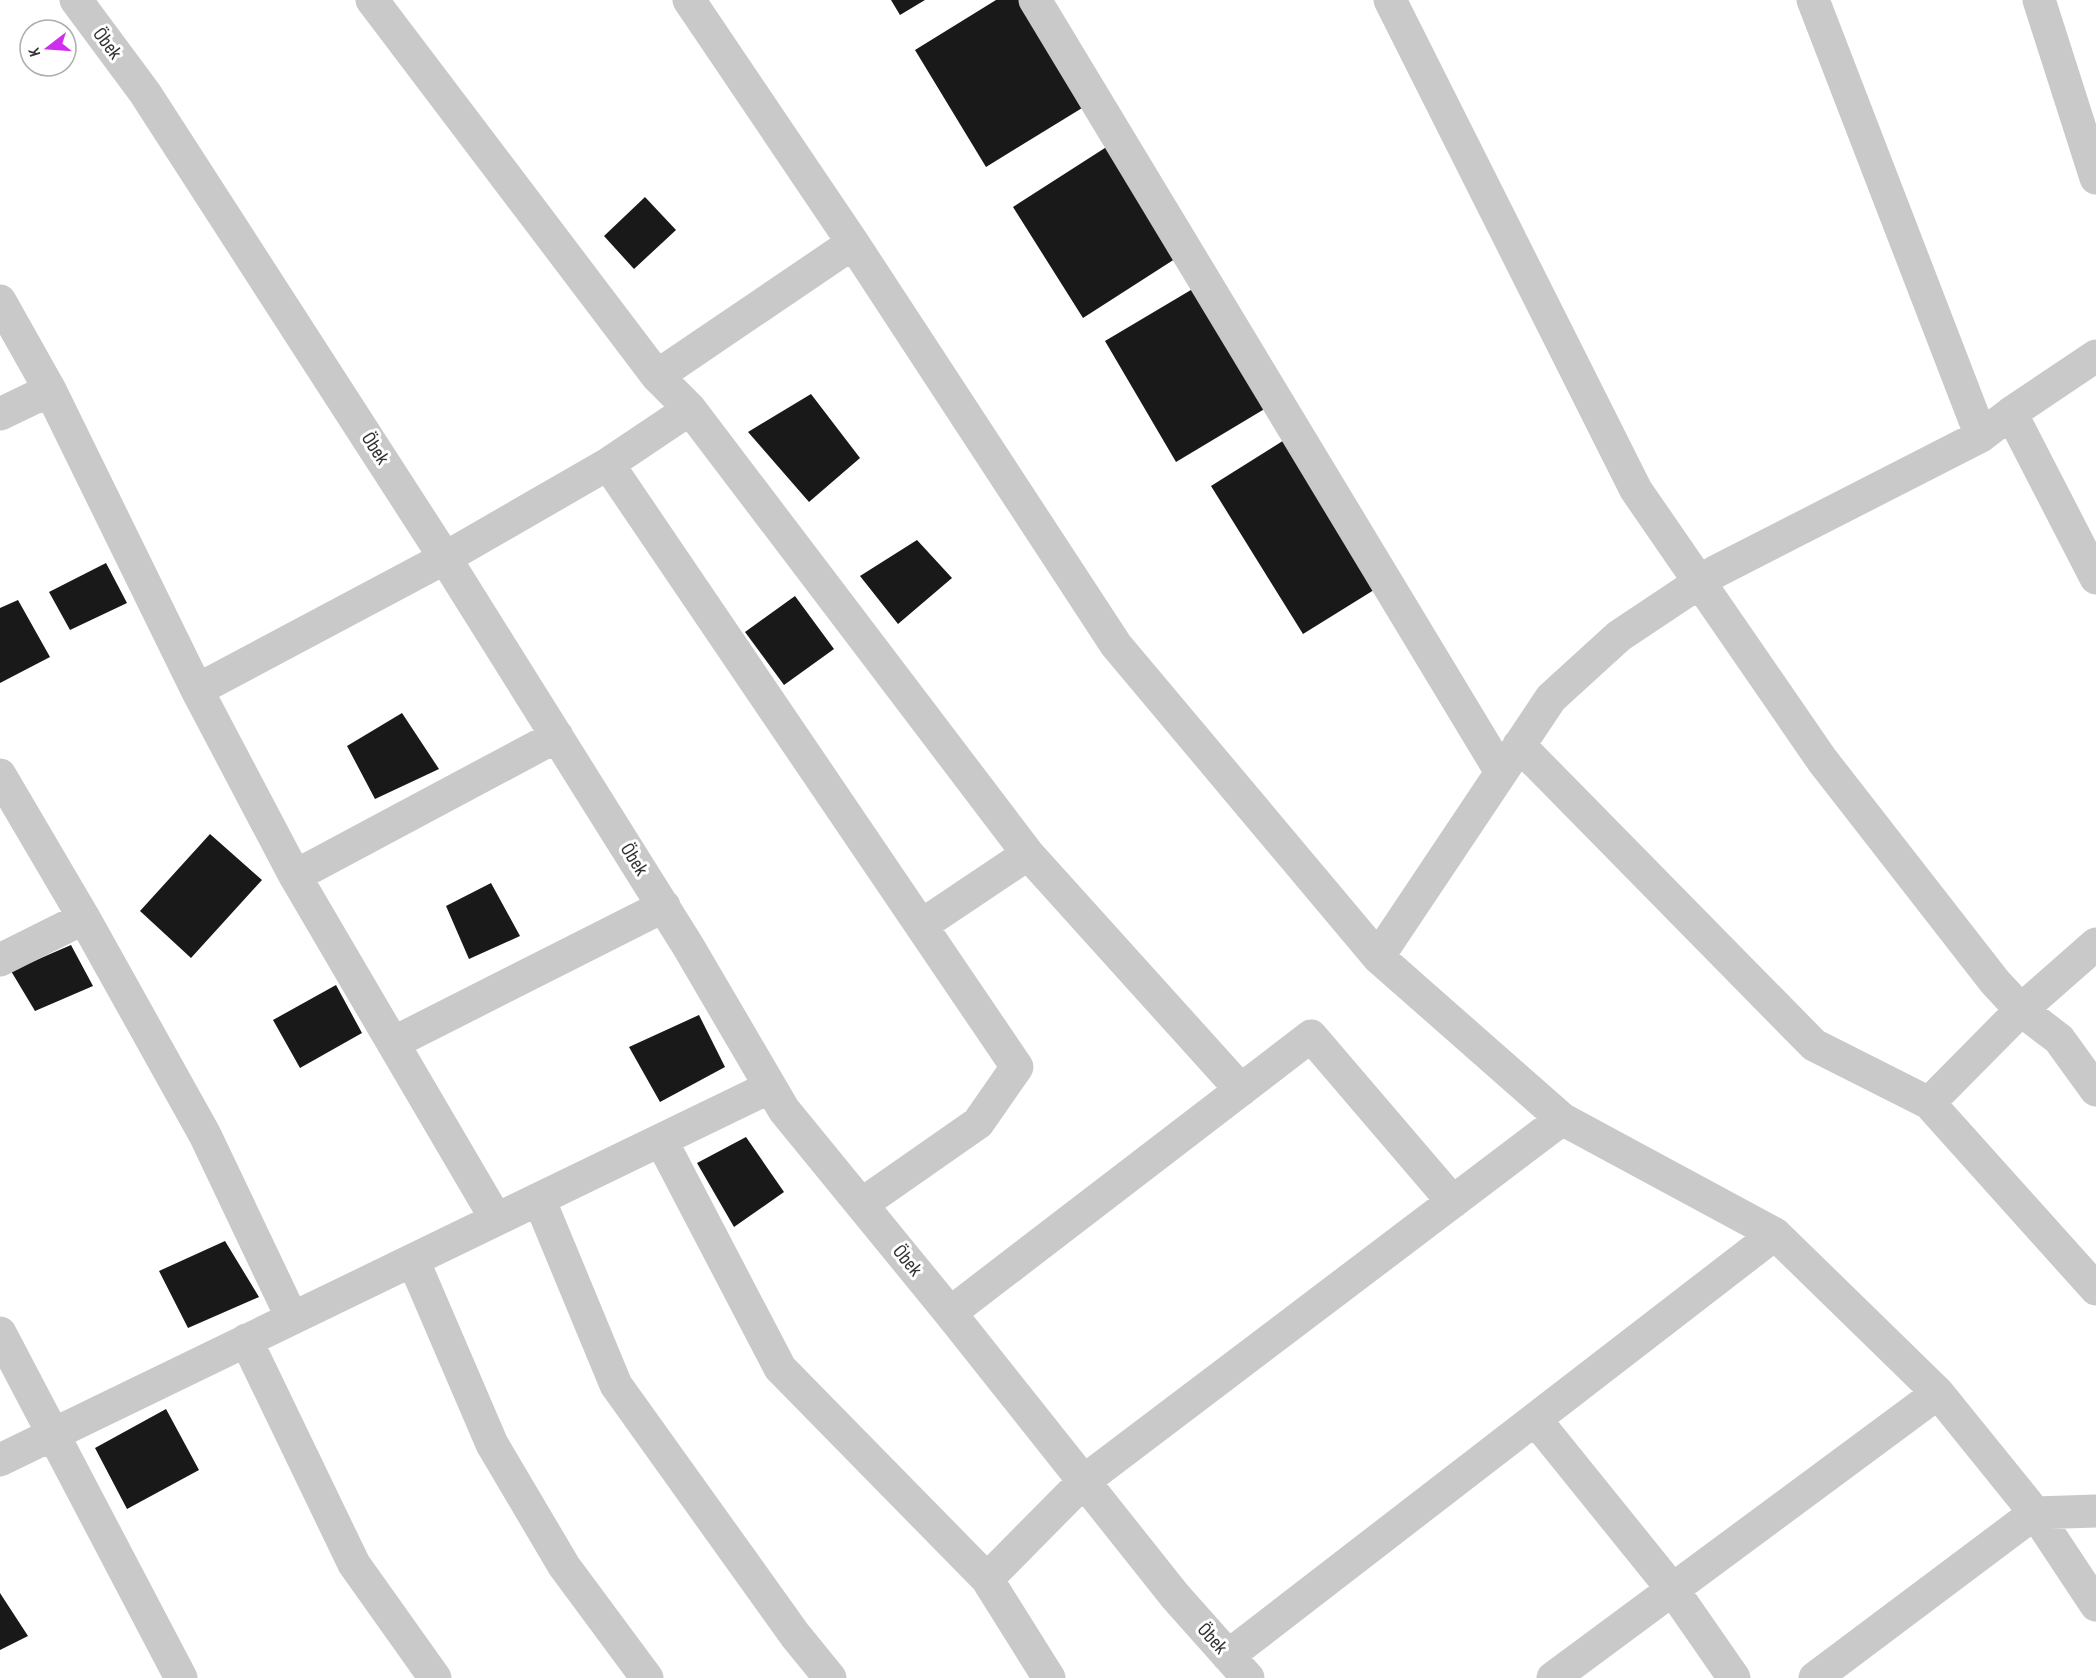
<svg xmlns="http://www.w3.org/2000/svg" width="2096" height="1678" font-family="'Sofia Sans Condensed',sans-serif">
  <style>
    .building { fill: #191919 }
    .lines { fill: none; stroke-linecap: round; stroke-linejoin: round }
    .minor { stroke: #c9c9c9; stroke-width: 33 }
    .labels { text-anchor: middle; stroke-width: 6; stroke-linejoin: round; paint-order: stroke }
    .street-label { font-size: 20px; fill: #323232; stroke: #fff }
  </style>
  <rect width="100%" height="100%" fill="#fff"/>
  <path class="building" d="M891,0H925L900,15Z
    M996,0H1023L1087,105L986,167L915,50Z
    M1108,146L1178,257L1083,318L1013,207Z
    M645,197L676,230L634,269L604,236Z
    M1201,284L1273,404L1176,462L1105,341Z
    M811,394L860,458L809,502L748,432Z
    M1289,437L1382,585L1303,634L1211,486Z
    M917,540L952,578L898,624L860,576Z
    M106,563L127,603L70,630L49,592Z
    M795,596L834,649L784,685L745,632Z
    M18,600L50,657L0,683V608Z
    M402,713L439,769L375,799L347,746Z
    M210,834L262,880L191,958L140,911Z
    M491,883L520,936L469,959L446,906Z
    M71,945L93,986L35,1011L11,971Z
    M336,985L362,1033L300,1068L273,1020Z
    M699,1015L725,1067L660,1102L629,1047Z
    M746,1137L784,1192L734,1227L697,1163Z
    M225,1241L259,1297L188,1328L159,1271Z
    M166,1409L199,1470L127,1509L95,1448Z
    M0,1593L28,1636L0,1650Z"/>
  <g class="lines">
    <path class="minor" d="M76,0L145,93L445,558L688,946L784,1110L950,1313L1175,1596L1248,1678
      M372,0L657,376L690,409L1028,854L922,925
      M689,0L853,243L1116,645L1378,957L1562,1119L1775,1234L1938,1393L2035,1513L2096,1605
      M1035,0L1501,772
      M1390,0L1636,490L1822,760L1995,982L2021,1010L2059,1039L2096,1090
      M1813,0L1981,436
      M2039,0L2096,178
      M0,301L50,390L197,690L295,876L496,1219
      M657,376L853,243
      M2011,413L2096,578
      M0,414L50,390
      M608,464L1017,1067L978,1123L862,1204
      M197,690L445,558L608,464L690,409
      M1519,745L1814,1045L1929,1103L2096,1289
      M0,775L84,918L205,1135L292,1318
      M1028,854L1241,1090
      M295,876L557,736
      M1378,957L1551,698L1619,636L1715,572L1981,436L2011,413L2096,356
      M0,960L84,918
      M393,1043L664,906
      M1929,1103L2021,1010L2096,944
      M661,1140L780,1368L987,1579L1049,1678
      M539,1199L616,1385L795,1635L830,1678
      M413,1260L492,1444L564,1566L647,1678
      M950,1313L1311,1036L1453,1202
      M0,1333L181,1678
      M246,1340L354,1564L435,1678
      M1535,1419L1673,1590L1734,1678
      M0,1460L770,1087
      M987,1579L1084,1481L1562,1119
      M1228,1656L1775,1234
      M1553,1678L1938,1393
      M1815,1678L2035,1513L2096,1511"/>
  </g>
  <g class="labels">
    <g class="street-label">
      <text transform="translate(108 43) rotate(53)" y="7">Öbek</text>
      <text transform="translate(376 448) rotate(57)" y="7">Öbek</text>
      <text transform="translate(635 859) rotate(58)" y="7">Öbek</text>
      <text transform="translate(908 1260) rotate(51)" y="7">Öbek</text>
      <text transform="translate(1213 1638) rotate(48)" y="7">Öbek</text>
    </g>
  </g>
  <g transform="translate(48 48) rotate(253)"><circle r="28" fill="#ffffff" stroke="#adadad" stroke-width="1.5"/>
  <path d="M0-4.5L10 22L0 15L-10 22Z" fill="#cf2eef"/>
  <text y="-9" font-size="16" font-weight="bold" text-anchor="middle" fill="#323232">K</text>
  </g>
</svg>
